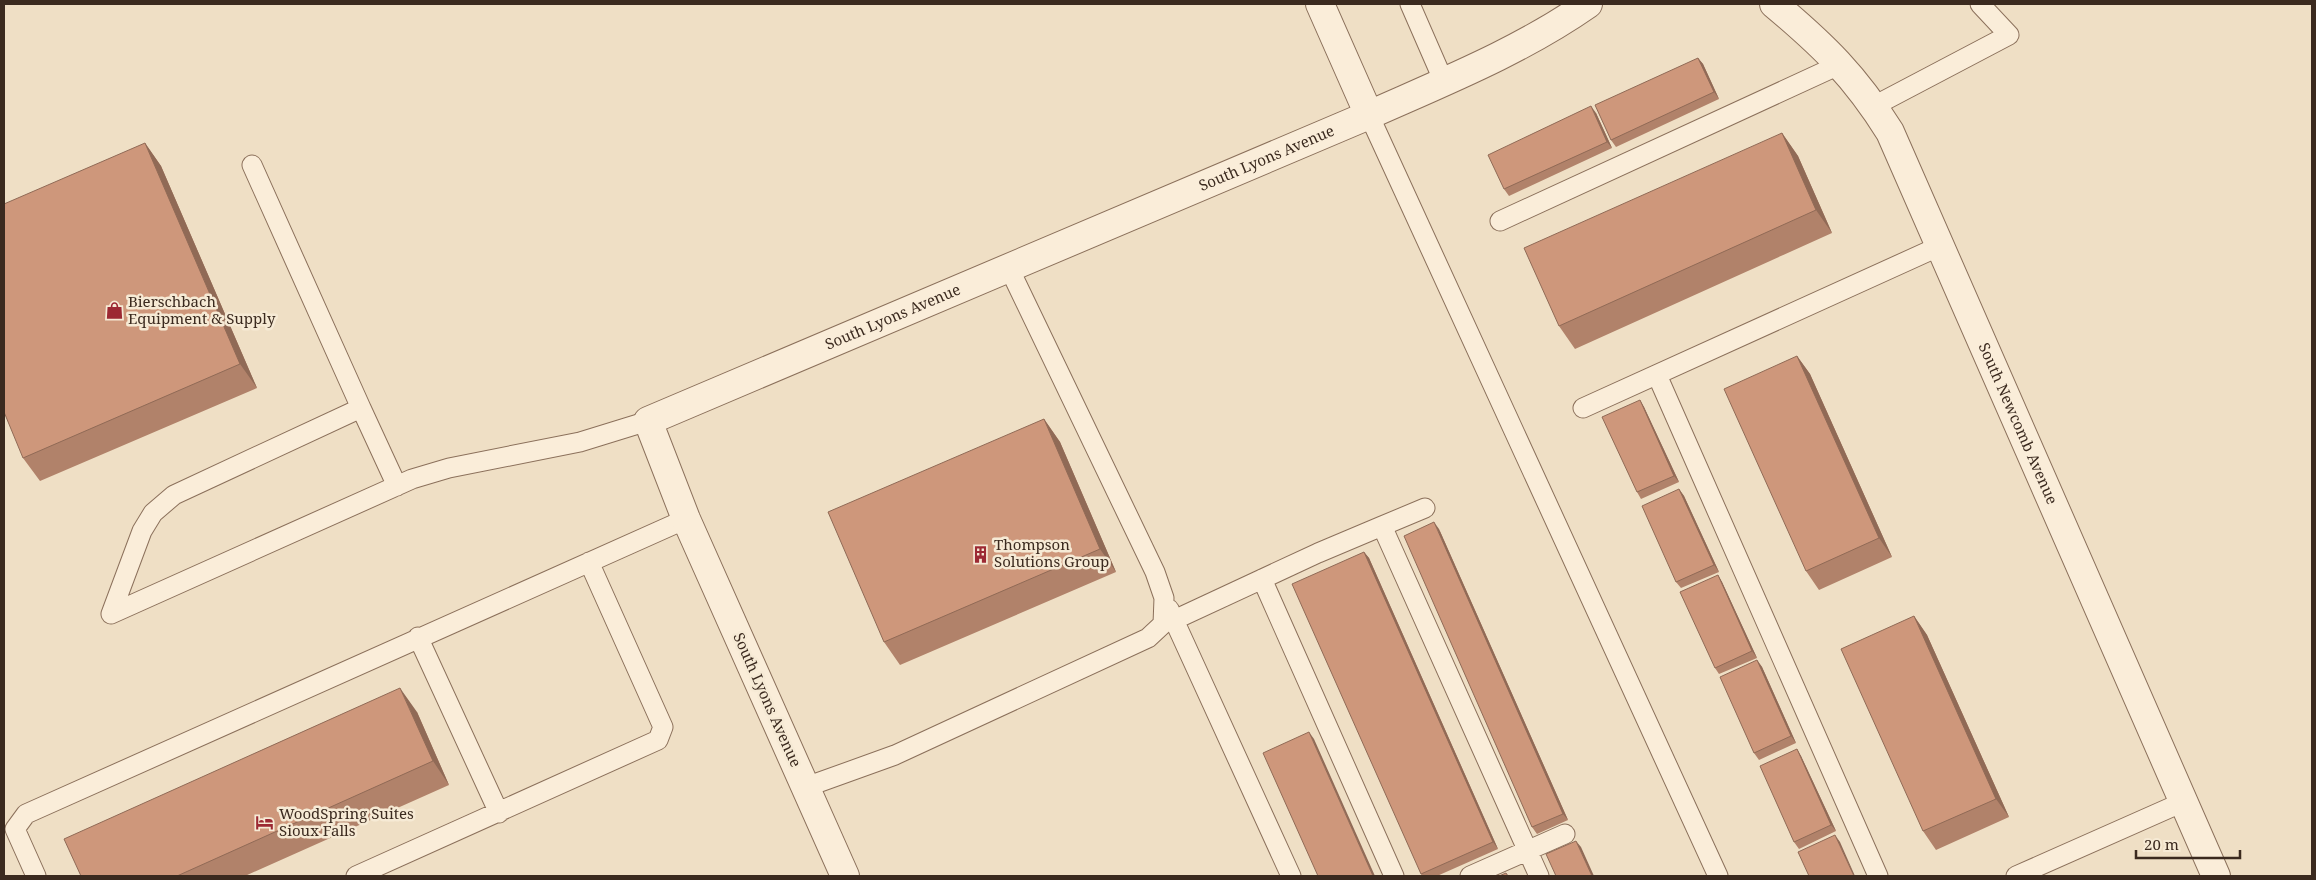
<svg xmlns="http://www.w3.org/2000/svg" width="2316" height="880" font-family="'Noto Serif',serif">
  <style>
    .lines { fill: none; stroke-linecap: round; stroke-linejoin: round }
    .service-casing { stroke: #8b705b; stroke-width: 21 }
    .minor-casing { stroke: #8b705b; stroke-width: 30 }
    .service { stroke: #faedd9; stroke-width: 19 }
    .minor { stroke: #faedd9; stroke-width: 28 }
    .wall { fill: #b1826a }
    .shaded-wall { fill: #906a56 }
    .building { fill: #ce977b; stroke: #906a56 }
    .labels { text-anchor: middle; stroke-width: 5; stroke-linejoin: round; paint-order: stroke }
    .street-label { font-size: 15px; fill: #3b2a1f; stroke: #f6ead5 }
    .poi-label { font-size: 15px; fill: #3b2a1f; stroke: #f6ead5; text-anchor: start }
  </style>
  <rect width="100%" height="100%" fill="#efdfc5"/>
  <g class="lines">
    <defs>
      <path id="service" d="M1410,4L1444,82
        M1874,106L2009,35L1980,4
        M1369,115L1718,876
        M252,165L361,408
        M1500,221L1841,64
        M1657,375L1878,876
        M1583,408L1940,246
        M1382,526L1425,508
        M1262,579L1394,876
        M1169,609L1291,876
        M111,614L412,479L449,468L580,442L648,421
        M111,614L142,531L153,513L174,495L361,408L397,486
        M1174,620L1318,553L1382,526L1539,876
        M418,637L499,813
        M806,787L895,755L1148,638L1163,624L1164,598L1155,572L1009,268
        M36,876L15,829L26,814L686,519
        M356,876L658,740L663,727L589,562
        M1470,876L1565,834
        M2016,876L2183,802"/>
      <g id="minor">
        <path d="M1320,4L1369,115"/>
        <path id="s1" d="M1774,4C1824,46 1855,76 1890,132L2216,876"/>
        <path id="s2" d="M845,876L686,519L648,421L1369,115C1443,82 1521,51 1588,4"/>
      </g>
    </defs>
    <use href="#service" class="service-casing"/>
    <use href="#minor" class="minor-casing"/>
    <use href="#service" class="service"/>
    <use href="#minor" class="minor"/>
  </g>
  <path class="wall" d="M1698,58L1703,64L1719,99L1616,147L1611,140Z
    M1596,113L1612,148L1509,196L1504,189Z
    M1782,133L1798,156L1832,233L1575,349L1559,326Z
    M145,143L161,166L257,388L40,481L23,458Z
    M1797,356L1810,374L1892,557L1819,590L1806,571Z
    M1640,400L1644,407L1679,482L1641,499L1637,492Z
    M1044,419L1060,442L1116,572L900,665L884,642Z
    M1679,489L1684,496L1719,572L1681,588L1676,582Z
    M1439,529L1568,820L1537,834L1532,827Z
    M1364,552L1369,558L1498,849L1437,876H1422L1421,874Z
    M1718,575L1722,582L1757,658L1719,674L1715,668Z
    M1914,616L1927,635L2009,817L1936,850L1923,831Z
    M1757,660L1762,667L1796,743L1759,760L1754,753Z
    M417,712L449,785L245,876H81Z
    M1797,749L1801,756L1836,831L1799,849L1794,842Z"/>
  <path class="shaded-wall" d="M1698,58L1703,64L1719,99L1714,92Z
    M1591,106L1596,113L1612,148L1607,142Z
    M1782,133L1798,156L1832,233L1816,210Z
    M145,143L161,166L257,388L240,364Z
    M1797,356L1810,374L1892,557L1879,538Z
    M1640,400L1644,407L1679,482L1674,476Z
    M1044,419L1060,442L1116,572L1100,549Z
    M1679,489L1684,496L1719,572L1714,565Z
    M1434,522L1439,529L1568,820L1563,814Z
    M1364,552L1369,558L1498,849L1493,842Z
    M1718,575L1722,582L1757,658L1752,651Z
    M1914,616L1927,635L2009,817L1996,799Z
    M1757,660L1762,667L1796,743L1791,736Z
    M400,688L417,712L449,785L433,761Z
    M1309,732L1314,739L1375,876H1373Z
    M1797,749L1801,756L1836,831L1831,825Z
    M1835,835L1840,842L1855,876H1854Z
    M1576,841L1581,847L1594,876H1592Z"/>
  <path class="building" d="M1698,58L1714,92L1611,140L1595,105Z
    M1591,106L1607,142L1504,189L1488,155Z
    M1782,133L1816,210L1559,326L1524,248Z
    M145,143L240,364L23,458L4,412V204Z
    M1797,356L1879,538L1806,571L1724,389Z
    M1640,400L1674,476L1637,492L1602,417Z
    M1044,419L1100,549L884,642L828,512Z
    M1679,489L1714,565L1676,582L1642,506Z
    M1434,522L1563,814L1532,827L1404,536Z
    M1364,552L1493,842L1421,874L1292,584Z
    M1718,575L1752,651L1715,668L1680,592Z
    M1914,616L1996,799L1923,831L1841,649Z
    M1757,660L1791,736L1754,753L1720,677Z
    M400,688L433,761L177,876H81L64,839Z
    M1309,732L1373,876H1318L1263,753Z
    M1797,749L1831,825L1794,842L1760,766Z
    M1835,835L1854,876H1809L1798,852Z
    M1576,841L1592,876H1556L1546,854Z
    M1506,873L1508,876H1499Z"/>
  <defs>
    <symbol id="shop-bare" viewBox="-9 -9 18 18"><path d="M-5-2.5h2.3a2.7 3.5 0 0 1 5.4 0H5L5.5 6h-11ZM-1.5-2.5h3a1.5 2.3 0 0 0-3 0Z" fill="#9c2933" stroke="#f6ead5" stroke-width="2.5" paint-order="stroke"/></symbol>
    <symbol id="building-bare" viewBox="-9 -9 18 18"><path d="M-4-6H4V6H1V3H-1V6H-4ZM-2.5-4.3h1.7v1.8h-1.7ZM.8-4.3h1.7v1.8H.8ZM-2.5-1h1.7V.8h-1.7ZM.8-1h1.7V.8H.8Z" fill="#9c2933" stroke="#f6ead5" stroke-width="2.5" paint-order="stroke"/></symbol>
    <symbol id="hotel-bare" viewBox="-9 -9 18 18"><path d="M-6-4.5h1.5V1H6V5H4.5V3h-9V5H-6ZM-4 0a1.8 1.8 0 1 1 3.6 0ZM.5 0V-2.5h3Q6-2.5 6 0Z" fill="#9c2933" stroke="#f6ead5" stroke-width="2.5" paint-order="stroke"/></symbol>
  </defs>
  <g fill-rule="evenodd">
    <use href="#shop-bare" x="102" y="298" width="25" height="25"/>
    <use href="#building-bare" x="968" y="542" width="25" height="25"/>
    <use href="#hotel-bare" x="252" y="810" width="25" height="25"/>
  </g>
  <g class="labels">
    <g class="street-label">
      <text dy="5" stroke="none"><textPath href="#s2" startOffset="1168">South Lyons Avenue</textPath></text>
      <text dy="5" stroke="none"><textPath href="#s2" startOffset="762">South Lyons Avenue</textPath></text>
      <text dy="5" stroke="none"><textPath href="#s1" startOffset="492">South Newcomb Avenue</textPath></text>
      <text transform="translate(767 700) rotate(66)" y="5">South Lyons Avenue</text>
    </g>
    <g class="poi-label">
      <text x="128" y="307">Bierschbach<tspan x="128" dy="17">Equipment &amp; Supply</tspan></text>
      <text x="994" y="550">Thompson<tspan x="994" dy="17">Solutions Group</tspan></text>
      <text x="279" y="819">WoodSpring Suites<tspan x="279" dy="17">Sioux Falls</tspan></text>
    </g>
  </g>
  <rect width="2316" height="880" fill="none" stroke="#3b2a1f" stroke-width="10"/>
  <path d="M2136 850v8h104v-8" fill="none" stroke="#3b2a1f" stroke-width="2.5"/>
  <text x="2144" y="850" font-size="15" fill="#3b2a1f" stroke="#f6ead5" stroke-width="4" paint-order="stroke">20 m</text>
</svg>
